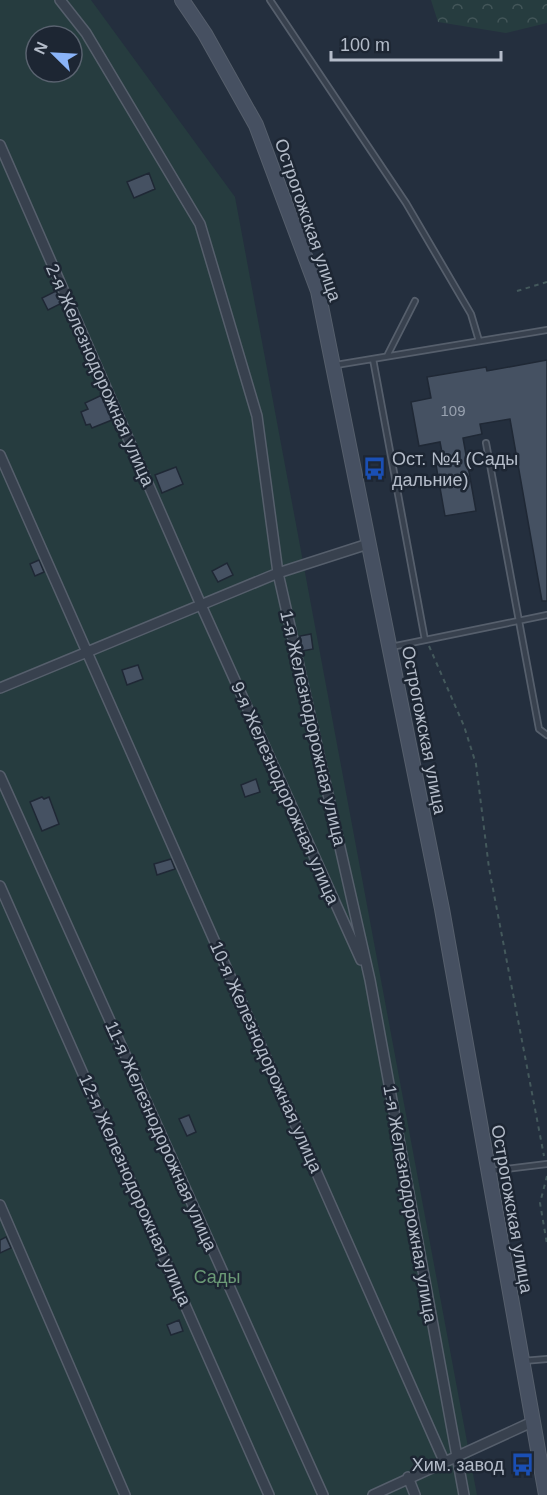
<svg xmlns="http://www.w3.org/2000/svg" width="547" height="1495" font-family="Helvetica,sans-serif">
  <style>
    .green { fill: #263c3f; fill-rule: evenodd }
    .forest { fill: url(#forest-crowns) }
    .building { fill: #455162; stroke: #1f2835; stroke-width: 1.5 }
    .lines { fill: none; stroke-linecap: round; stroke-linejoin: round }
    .lane-casing { stroke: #565f6c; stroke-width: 8 }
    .street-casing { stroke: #565f6c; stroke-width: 12 }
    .secondary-casing { stroke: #565f6c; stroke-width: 16 }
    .path { stroke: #44595c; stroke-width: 2; stroke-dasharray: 4.5 4.5; stroke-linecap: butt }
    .lane { stroke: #38414e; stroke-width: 4.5 }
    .street { stroke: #38414e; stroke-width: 9 }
    .secondary { stroke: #465061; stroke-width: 14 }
    .labels { text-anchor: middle; stroke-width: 5; stroke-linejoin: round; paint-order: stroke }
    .number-label { font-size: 15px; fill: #98a1af }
    .street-label { font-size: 18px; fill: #b4bcc9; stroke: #1d2633 }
    .poi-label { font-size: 18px; fill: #b4bcc9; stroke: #1d2633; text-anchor: start }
    .park-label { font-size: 18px; fill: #6b9a76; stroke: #1d2633 }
  </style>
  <defs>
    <pattern id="forest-crowns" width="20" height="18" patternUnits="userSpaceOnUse" patternTransform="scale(1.5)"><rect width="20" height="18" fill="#263c3f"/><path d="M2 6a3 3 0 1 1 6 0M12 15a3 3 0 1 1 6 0" fill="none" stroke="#435659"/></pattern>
  </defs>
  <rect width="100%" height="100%" fill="#242f3e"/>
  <path class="green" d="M0,0H91L235,197L477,1495H0ZM36,36H72V72H36Z"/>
  <path class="forest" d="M431,0H547V23L506,33L438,22Z"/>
  <path class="building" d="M149,173L155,189L134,198L127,182Z
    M56,291L62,303L48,310L42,298Z
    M547,360V601H542L510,419L480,424L482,434L463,438L476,511L445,516L436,465L444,463L440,442L419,446L411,402L431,398L427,377L486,367L487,371Z
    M102,395L112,420L92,428L90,424L86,425L81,412L88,409L85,403Z
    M176,467L183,484L162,493L155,475Z
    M39,560L44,572L35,576L30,564Z
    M227,563L233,575L218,582L212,571Z
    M311,634L313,649L302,651L300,636Z
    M138,665L143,679L127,685L122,670Z
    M256,779L260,792L245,797L241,785Z
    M42,797L44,799L49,797L59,824L42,831L30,802Z
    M171,859L175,869L157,875L154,864Z
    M189,1115L196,1132L187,1136L179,1119Z
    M6,1237L11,1248L0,1253V1240Z
    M179,1320L183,1331L171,1335L167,1325Z"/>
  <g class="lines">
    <defs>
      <path id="lane" d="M270,0L406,203L471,314L479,341
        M387,356L415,301
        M373,359L425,640
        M336,365L547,330
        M486,443L539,729L547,735
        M391,647L547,615
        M490,1171L547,1164
        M523,1361L547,1359"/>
      <path id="street" d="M60,0L86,33L200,224L257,416L278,573L370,980L464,1495
        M0,145L201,605L361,960
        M0,455L444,1461
        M0,688L278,573L368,544
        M0,776L323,1495
        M0,886L269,1495
        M0,1205L125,1495
        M408,1477L415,1495
        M373,1495L532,1422"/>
      <path id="secondary" d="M182,0L205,34L256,125L318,291L442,909L546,1495"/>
    </defs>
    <use href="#lane" class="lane-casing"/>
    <use href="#street" class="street-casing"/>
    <use href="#secondary" class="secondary-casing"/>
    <path class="path" d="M517,291L547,282
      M429,646L464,726L476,764L489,868L544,1156
      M547,1176L540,1203L547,1244"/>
    <use href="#lane" class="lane"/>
    <use href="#street" class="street"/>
    <use href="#secondary" class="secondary"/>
  </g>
  <defs>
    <symbol id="bus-bare" viewBox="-9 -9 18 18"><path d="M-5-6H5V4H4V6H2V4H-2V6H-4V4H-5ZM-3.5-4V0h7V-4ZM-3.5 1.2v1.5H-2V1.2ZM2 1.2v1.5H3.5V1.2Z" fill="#1a4fb4" stroke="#1d2633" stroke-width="2.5" paint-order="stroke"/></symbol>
  </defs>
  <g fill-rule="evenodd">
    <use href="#bus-bare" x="358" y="452" width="33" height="33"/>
    <use href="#bus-bare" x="506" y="1448" width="33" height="33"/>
  </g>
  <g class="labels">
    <g class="number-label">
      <text x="453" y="416">109</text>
    </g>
    <g class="street-label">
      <text transform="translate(308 220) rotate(71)" y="6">Острогожская улица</text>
      <text transform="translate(100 375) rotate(66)" y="6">2-я Железнодорожная улица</text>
      <text transform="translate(313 728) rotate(77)" y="6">1-я Железнодорожная улица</text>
      <text transform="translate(424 730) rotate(79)" y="6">Острогожская улица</text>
      <text transform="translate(285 793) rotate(66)" y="6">9-я Железнодорожная улица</text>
      <text transform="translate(266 1057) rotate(66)" y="6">10-я Железнодорожная улица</text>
      <text transform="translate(161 1136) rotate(66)" y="6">11-я Железнодорожная улица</text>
      <text transform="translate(135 1190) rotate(66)" y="6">12-я Железнодорожная улица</text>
      <text transform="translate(410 1204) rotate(80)" y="6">1-я Железнодорожная улица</text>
      <text transform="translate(512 1209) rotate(80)" y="6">Острогожская улица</text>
    </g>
    <g class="poi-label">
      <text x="392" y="465">Ост. №4 (Сады<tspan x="392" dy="21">дальние)</tspan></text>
      <text x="504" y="1471" text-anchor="end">Хим. завод</text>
    </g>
    <g class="park-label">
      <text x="217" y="1283">Сады</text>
    </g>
  </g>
  <g transform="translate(54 54) rotate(294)"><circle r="28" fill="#1d2633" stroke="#59626f" stroke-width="1.5"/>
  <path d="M0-4.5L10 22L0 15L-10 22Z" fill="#8ab4f8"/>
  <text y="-9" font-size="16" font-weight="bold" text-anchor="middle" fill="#b4bcc9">N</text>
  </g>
  <path d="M331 51v9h170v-9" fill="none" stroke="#b4bcc9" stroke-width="3"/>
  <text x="340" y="51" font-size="18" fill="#b4bcc9" stroke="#1d2633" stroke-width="4.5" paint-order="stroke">100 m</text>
</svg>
